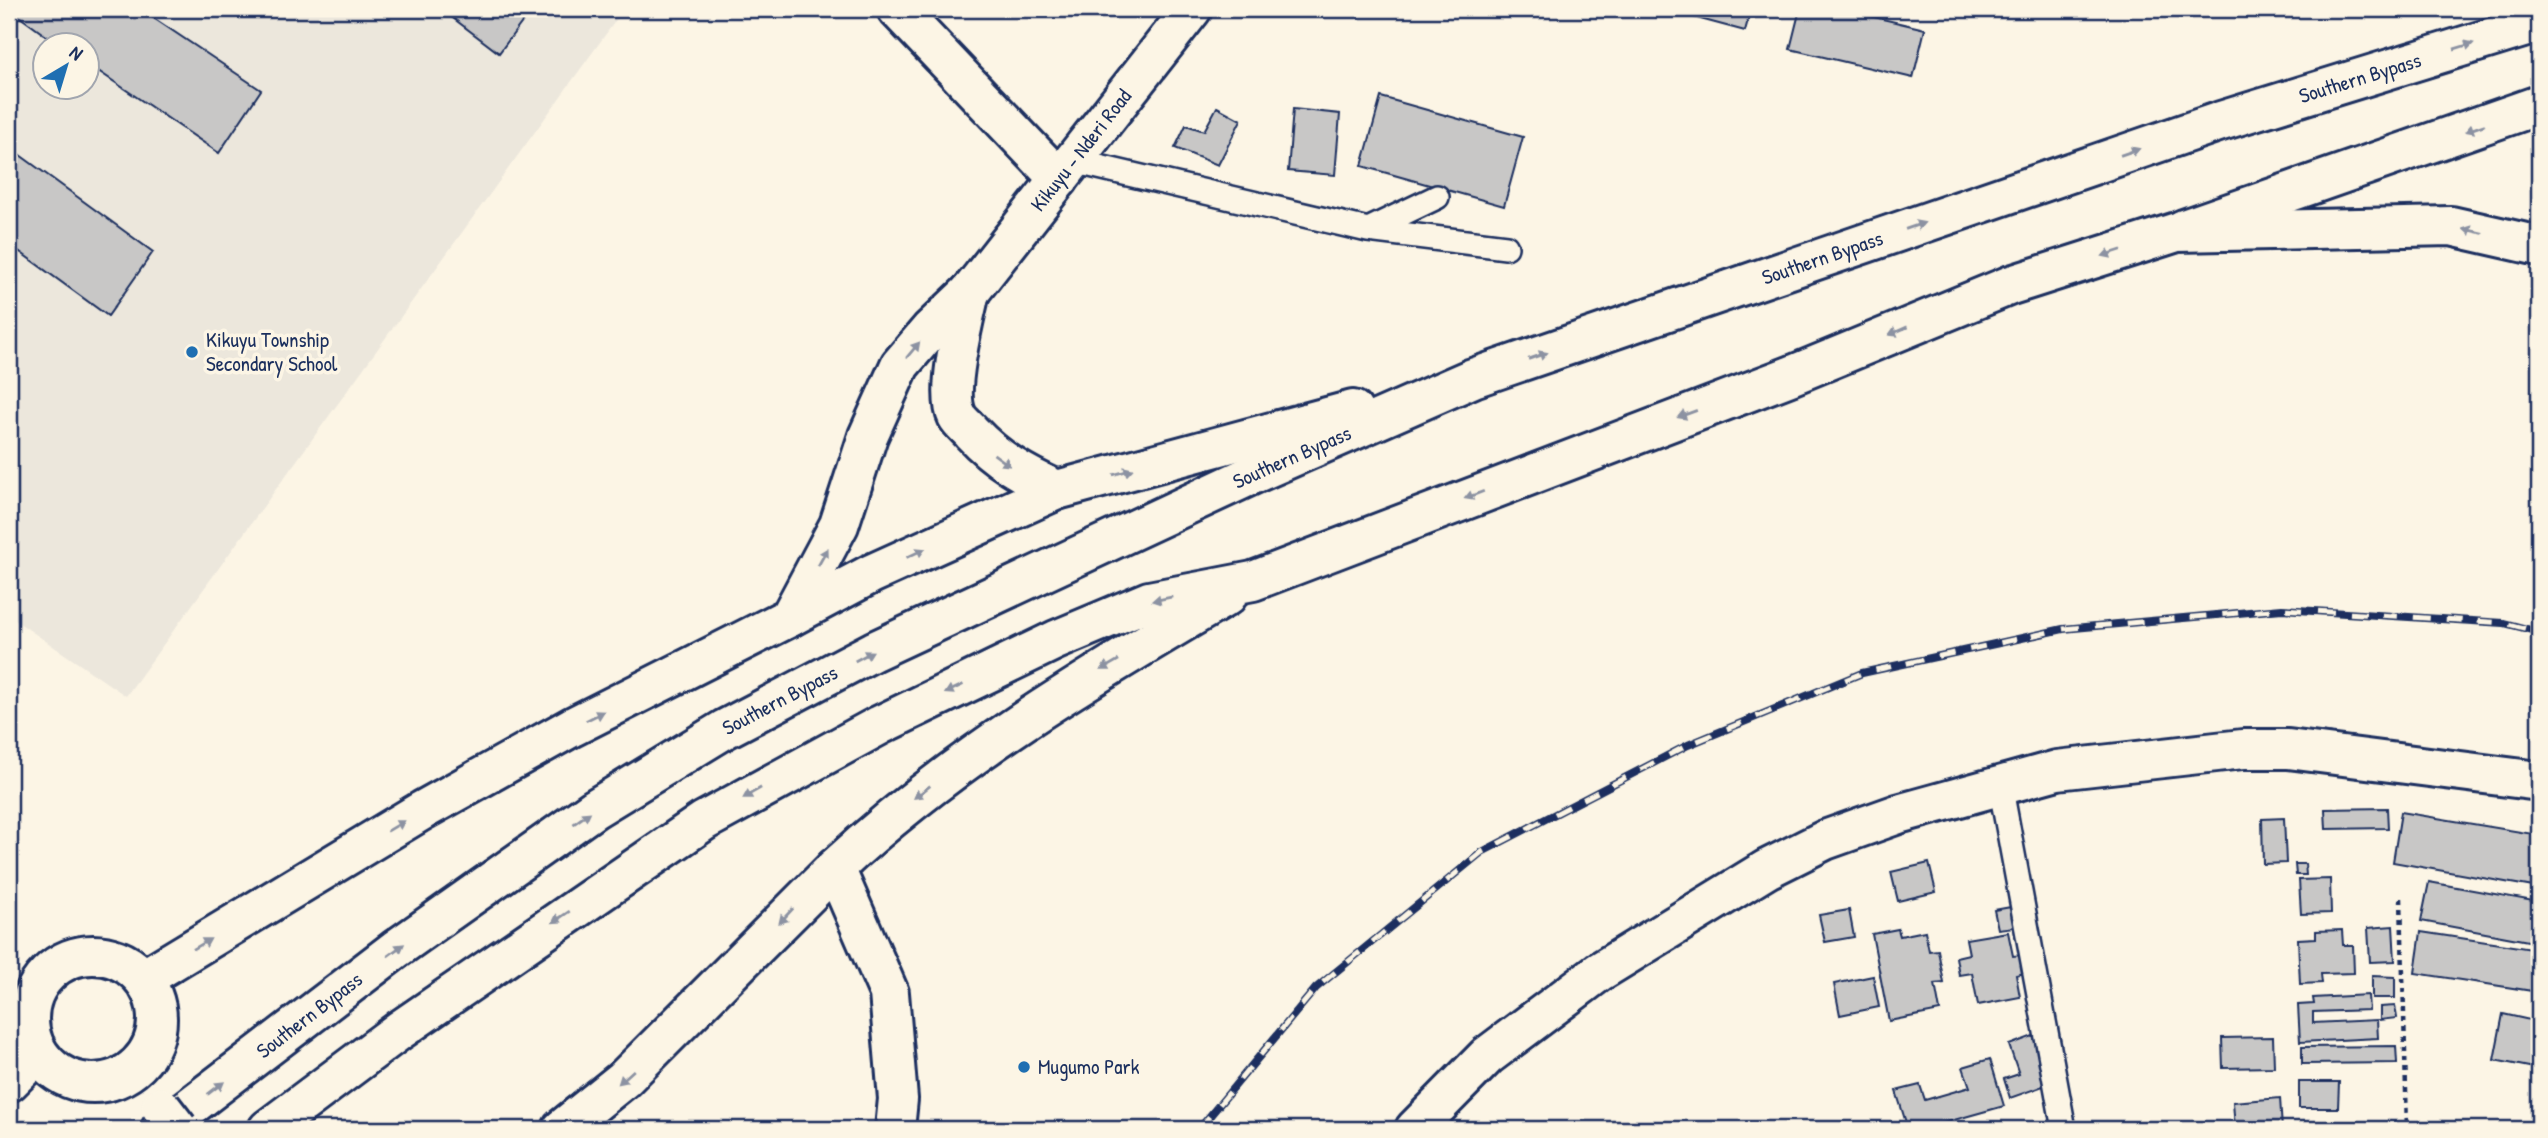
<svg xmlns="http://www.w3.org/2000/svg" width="2548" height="1138" font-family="'Patrick Hand',sans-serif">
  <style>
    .built { fill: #ece7dc; fill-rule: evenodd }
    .building { fill: #c8c7c6; stroke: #1b2f5e; stroke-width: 2 }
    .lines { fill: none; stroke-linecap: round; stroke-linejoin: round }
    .lane-casing { stroke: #1b2f5e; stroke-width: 28 }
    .street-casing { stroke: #1b2f5e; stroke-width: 44 }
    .secondary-casing { stroke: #1b2f5e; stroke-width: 44 }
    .primary-casing { stroke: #1b2f5e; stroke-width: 44 }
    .highway-casing { stroke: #1b2f5e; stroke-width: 44 }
    .path { stroke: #1b2f5e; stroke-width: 4.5; stroke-dasharray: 5 5; stroke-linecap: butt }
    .lane { stroke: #fcf5e5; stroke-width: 23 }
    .street { stroke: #fcf5e5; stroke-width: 38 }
    .secondary { stroke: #fcf5e5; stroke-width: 38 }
    .primary { stroke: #fcf5e5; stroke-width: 38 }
    .highway { stroke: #fcf5e5; stroke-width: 38 }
    .rail-casing { stroke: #1b2f5e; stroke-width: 8 }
    .rail { stroke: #fcf5e5; stroke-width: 5; stroke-dasharray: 16; stroke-linecap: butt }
    .secondary-bridge-casing { stroke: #1b2f5e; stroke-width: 44; stroke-linecap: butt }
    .secondary-bridge { stroke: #fcf5e5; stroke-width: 38 }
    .oneway { fill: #8c92a2 }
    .poi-dot { fill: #1f6fb2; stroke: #fcf5e5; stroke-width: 2.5 }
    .labels { text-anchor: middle; stroke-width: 7; stroke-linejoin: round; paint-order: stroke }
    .street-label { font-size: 21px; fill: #1b2f5e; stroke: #fcf5e5 }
    .poi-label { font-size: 21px; fill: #1b2f5e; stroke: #fcf5e5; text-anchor: start }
  </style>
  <rect width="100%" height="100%" fill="#fcf5e5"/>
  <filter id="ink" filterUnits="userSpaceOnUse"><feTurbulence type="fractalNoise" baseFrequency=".0143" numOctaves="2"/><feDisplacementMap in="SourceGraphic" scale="14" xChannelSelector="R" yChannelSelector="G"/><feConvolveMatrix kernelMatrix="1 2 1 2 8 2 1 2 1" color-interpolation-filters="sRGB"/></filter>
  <g filter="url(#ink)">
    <path class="built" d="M9,9H624L126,696L9,616ZM46,46H88V88H46Z"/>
    <path class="building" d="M9,9H140L261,90L219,153L88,64V46H60Z
      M441,9H532L499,53Z
      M1663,9H1751L1745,31Z
      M1800,9H1840L1925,29L1913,78L1790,49Z
      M1381,97L1523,137L1504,206L1362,166Z
      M1217,107L1241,120L1218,165L1175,148L1186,125L1204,131Z
      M1293,109L1340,114L1335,175L1288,171Z
      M9,147L153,252L108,316L9,244Z
      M2387,808L2388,828L2326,829L2325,809Z
      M2401,812L2539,835V888L2393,862Z
      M2284,818L2286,863L2263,864L2262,819Z
      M1929,863L1936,892L1898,901L1891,872Z
      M2295,864H2305L2306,875H2296Z
      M2330,879L2331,913L2301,914L2299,880Z
      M2429,882L2539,902V943L2421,921Z
      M2011,907L2015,927L1998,929L1994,910Z
      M1849,910L1854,937L1825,942L1819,915Z
      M2393,926L2395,961L2370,962L2368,928Z
      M1898,929L1900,936L1925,931L1929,951L1938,950L1944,983L1935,984L1940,1011L1889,1021L1872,934Z
      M2342,930L2343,945H2353L2354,973L2321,974L2322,983L2300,984L2298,939L2316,938V931Z
      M2008,932L2013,956L2022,955L2025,973L2016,975L2020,997L1978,1005L1972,973L1959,975L1956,957L1969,954L1966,939Z
      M2421,932L2539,950V992L2415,973Z
      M1873,976L1879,1007L1840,1015L1834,984Z
      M2372,976L2395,977V998H2372Z
      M2368,995L2369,1010L2313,1012V1023L2377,1020L2378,1038L2300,1042L2298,1005L2314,1004L2313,998Z
      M2395,1006L2397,1018L2380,1020V1007Z
      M2503,1014L2539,1022V1069L2494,1060Z
      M2033,1036L2049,1084L2010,1098L2004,1079L2019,1074L2009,1045Z
      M2273,1037L2274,1067L2223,1068L2222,1038Z
      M2396,1046L2397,1063L2302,1064V1047Z
      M1990,1059L2004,1106L1922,1129H1908L1896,1091L1920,1085L1925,1100L1970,1087L1963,1067Z
      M2299,1082H2339L2338,1108H2299Z
      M2280,1098L2282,1129H2235L2233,1102Z"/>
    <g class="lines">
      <defs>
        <path id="lane" d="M1073,161L1368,230L1506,247
          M1368,230L1437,197
          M2000,784L2064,1129"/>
        <g id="street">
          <path d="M897,9L1059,179"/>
          <path id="s1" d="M970,292L1192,9"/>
          <path d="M835,868L889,993L898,1099L895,1129"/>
          <path d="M1415,1129L1487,1056L1599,972L1767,869L1825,840L1898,814L2057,770L2243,749H2288L2539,781"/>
        </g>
        <path id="secondary" d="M29 1019a64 64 0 1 1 128 0a64 64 0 1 1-128 0Z
          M143,979L423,810L572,727L790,617L839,525L868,436L900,365L930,330L970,292
          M9,1082L38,1053
          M562,1129L624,1079L835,868"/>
        <path id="primary" d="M2184,229L2539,105"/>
        <g id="highway">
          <path d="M970,292C964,319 945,392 957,416C960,422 968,428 972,433C997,460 1024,475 1057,490"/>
          <path d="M790,617L871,574L1057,490L1353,410"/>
          <path d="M835,868C953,758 1089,677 1227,596"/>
          <path id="s2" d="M161,1129L396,949L594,809L725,729L874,651L1258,472L1473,378L2221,121L2539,23"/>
          <path d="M268,1129L400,1030L704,821L880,725L1056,640L1149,601L1253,581L1790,376L2011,285L2177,232L2451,226L2539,246"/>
        </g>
      </defs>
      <use href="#lane" class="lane-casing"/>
      <use href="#street" class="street-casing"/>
      <use href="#secondary" class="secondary-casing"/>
      <use href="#primary" class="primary-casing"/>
      <use href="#highway" class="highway-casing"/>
      <path class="path" d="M2401,898L2407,1129"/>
      <use href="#lane" class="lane"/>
      <use href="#street" class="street"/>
      <use href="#secondary" class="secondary"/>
      <use href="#primary" class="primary"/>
      <use href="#highway" class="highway"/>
      <defs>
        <path id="rail" d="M1199,1129L1316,988L1482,852L1688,745L1862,673L2063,629L2282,609L2504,623L2539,632"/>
      </defs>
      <use href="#rail" class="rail-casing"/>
      <use href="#rail" class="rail"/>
      <defs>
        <path id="secondary-bridge" d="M161,1107L178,1129"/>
      </defs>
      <use href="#secondary-bridge" class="secondary-bridge-casing"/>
      <use href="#secondary-bridge" class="secondary-bridge"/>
    </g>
    <defs><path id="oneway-solid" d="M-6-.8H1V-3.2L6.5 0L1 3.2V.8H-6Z" transform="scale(1.75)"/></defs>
    <g class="oneway">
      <use href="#oneway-solid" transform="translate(2464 46) rotate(-17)"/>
      <use href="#oneway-solid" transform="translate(2475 128) rotate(161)"/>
      <use href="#oneway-solid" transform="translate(2130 152) rotate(-19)"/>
      <use href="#oneway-solid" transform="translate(1915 226) rotate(-19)"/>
      <use href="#oneway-solid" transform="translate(2473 231) rotate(-167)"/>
      <use href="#oneway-solid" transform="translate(2112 253) rotate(162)"/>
      <use href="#oneway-solid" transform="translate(1898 331) rotate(157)"/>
      <use href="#oneway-solid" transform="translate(913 350) rotate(-50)"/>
      <use href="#oneway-solid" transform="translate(1538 356) rotate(-19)"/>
      <use href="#oneway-solid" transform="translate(1687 414) rotate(160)"/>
      <use href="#oneway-solid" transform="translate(1002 460) rotate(36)"/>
      <use href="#oneway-solid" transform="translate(1123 472) rotate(-16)"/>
      <use href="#oneway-solid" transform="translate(1474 495) rotate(159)"/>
      <use href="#oneway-solid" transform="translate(916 553) rotate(-25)"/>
      <use href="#oneway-solid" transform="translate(823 557) rotate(-61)"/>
      <use href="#oneway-solid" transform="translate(1162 599) rotate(169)"/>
      <use href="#oneway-solid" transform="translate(864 656) rotate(-28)"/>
      <use href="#oneway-solid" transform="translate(1110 665) rotate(150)"/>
      <use href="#oneway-solid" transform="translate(954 689) rotate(154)"/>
      <use href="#oneway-solid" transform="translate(595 716) rotate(-27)"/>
      <use href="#oneway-solid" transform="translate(922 792) rotate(142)"/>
      <use href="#oneway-solid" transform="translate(752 793) rotate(150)"/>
      <use href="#oneway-solid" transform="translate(582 818) rotate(-35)"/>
      <use href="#oneway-solid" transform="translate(396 826) rotate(-31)"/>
      <use href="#oneway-solid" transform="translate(786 916) rotate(133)"/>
      <use href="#oneway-solid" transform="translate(561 917) rotate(146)"/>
      <use href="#oneway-solid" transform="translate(202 944) rotate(-31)"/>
      <use href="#oneway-solid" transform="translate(396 950) rotate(-36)"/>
      <use href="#oneway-solid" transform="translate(626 1077) rotate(138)"/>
      <use href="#oneway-solid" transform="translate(216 1088) rotate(-37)"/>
    </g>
  </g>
  <g class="poi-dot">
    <circle cx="192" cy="352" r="7"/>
    <circle cx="1024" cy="1067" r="7"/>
  </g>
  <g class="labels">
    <g class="street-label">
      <text dy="7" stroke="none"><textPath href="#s2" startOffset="2455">Southern Bypass</textPath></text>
      <text dy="7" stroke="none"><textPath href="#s1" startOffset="180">Kikuyu - Nderi Road</textPath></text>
      <text dy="7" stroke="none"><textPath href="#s2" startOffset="1888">Southern Bypass</textPath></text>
      <text dy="7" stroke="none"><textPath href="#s2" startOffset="1321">Southern Bypass</textPath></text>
      <text dy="7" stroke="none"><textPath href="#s2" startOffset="754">Southern Bypass</textPath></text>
      <text dy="7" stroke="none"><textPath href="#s2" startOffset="187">Southern Bypass</textPath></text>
    </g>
    <g class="poi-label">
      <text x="206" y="347">Kikuyu Township<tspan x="206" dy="24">Secondary School</tspan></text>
      <text x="1038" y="1074">Mugumo Park</text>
    </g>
  </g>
  <rect width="2548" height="1138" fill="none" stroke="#fcf5e5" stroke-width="35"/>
  <rect x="18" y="18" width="2513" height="1103" fill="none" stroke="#1b2f5e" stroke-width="2.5" filter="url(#ink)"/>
  <g transform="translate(66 66) rotate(38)"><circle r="33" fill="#fcf5e5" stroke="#a2a6af" stroke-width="2"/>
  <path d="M0-5L12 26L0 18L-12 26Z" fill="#1f6fb2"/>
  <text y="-10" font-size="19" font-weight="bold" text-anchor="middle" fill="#1b2f5e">N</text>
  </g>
</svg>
